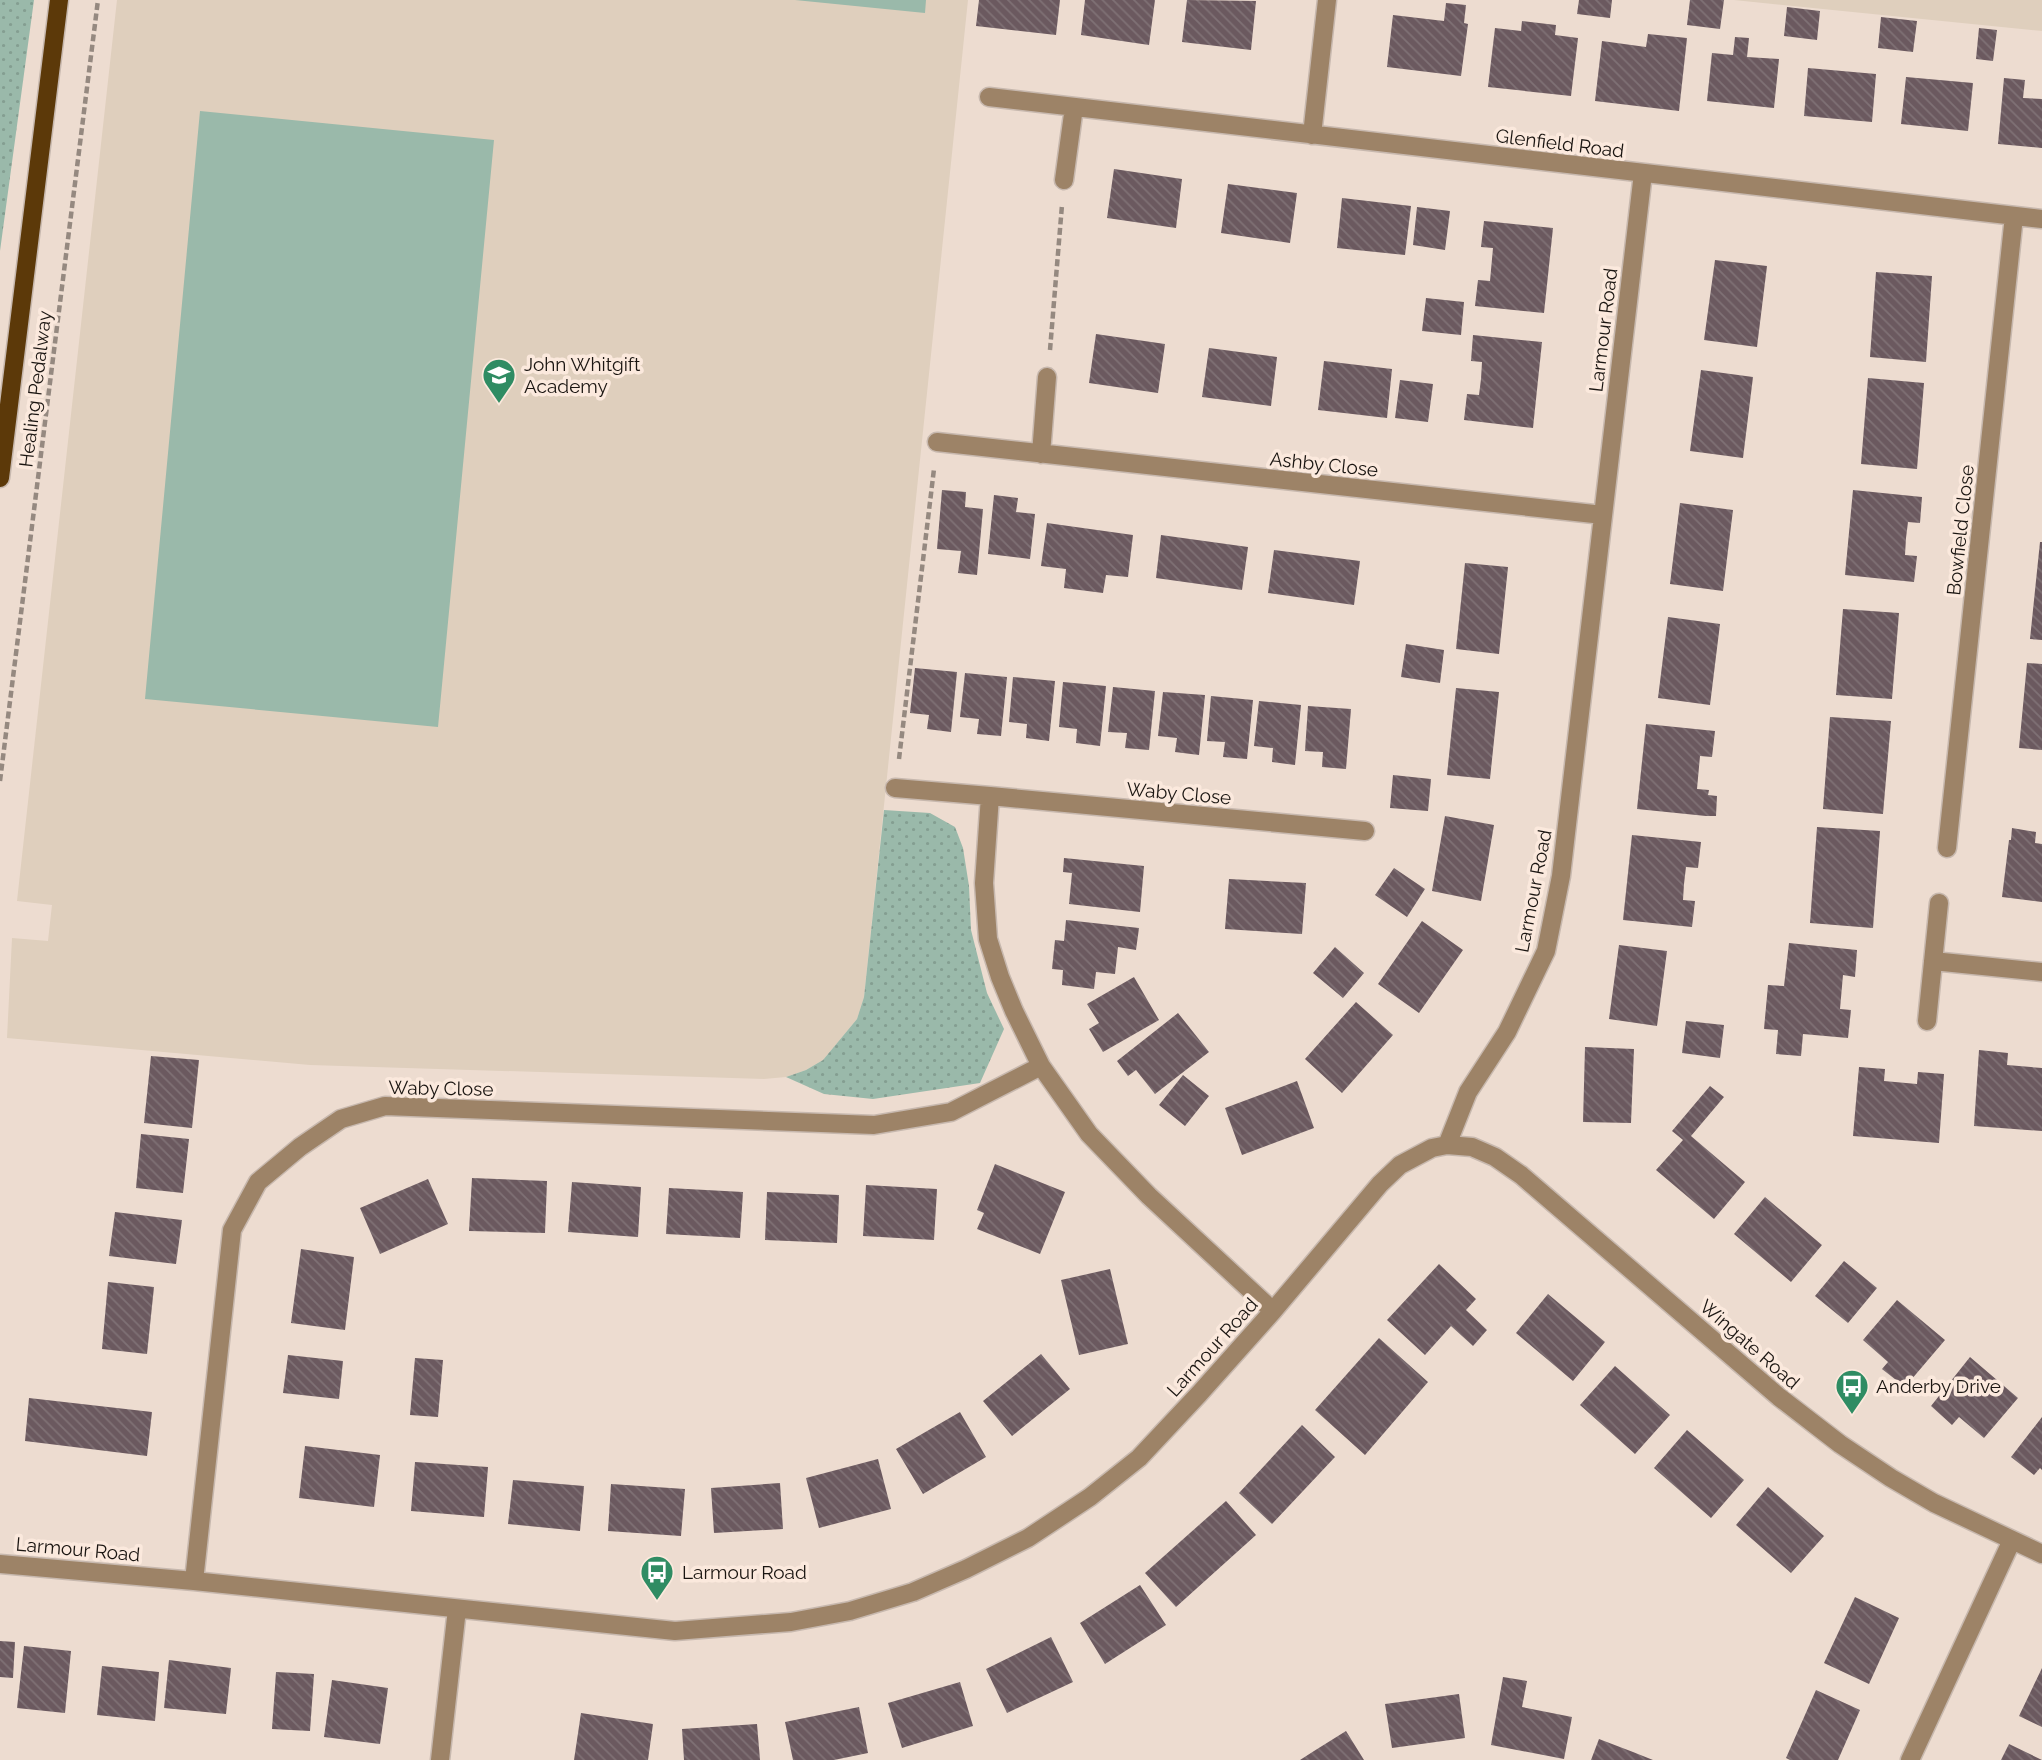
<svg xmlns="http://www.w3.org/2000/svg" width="2042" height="1760" font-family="Raleway,sans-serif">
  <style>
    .education { fill: #dfcfbd }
    .grass { fill: url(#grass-dots) }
    .garden { fill: #9ab9aa }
    .building { fill: url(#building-back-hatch) }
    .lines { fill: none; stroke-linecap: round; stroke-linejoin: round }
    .minor-casing { stroke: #c7b8ae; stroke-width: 21 }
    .major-casing { stroke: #c7b8ae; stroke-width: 21 }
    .path { stroke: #958980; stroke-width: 4.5; stroke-dasharray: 7 3.5; stroke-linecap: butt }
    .minor { stroke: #9d8367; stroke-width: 18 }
    .major { stroke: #5c3909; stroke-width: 18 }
    .labels { text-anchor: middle; stroke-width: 7; stroke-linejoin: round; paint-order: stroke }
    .street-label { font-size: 19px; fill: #1a1511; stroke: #fbe9dd }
    .poi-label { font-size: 19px; fill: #1a1511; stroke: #fbe9dd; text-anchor: start }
  </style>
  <defs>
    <pattern id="grass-dots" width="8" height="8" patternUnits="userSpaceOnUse" patternTransform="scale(1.75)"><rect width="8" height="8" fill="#9ab9aa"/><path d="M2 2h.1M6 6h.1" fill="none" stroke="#849e91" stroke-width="1.8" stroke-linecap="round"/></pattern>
    <pattern id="building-back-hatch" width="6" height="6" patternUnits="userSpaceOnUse" patternTransform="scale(1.75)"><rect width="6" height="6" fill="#6b595f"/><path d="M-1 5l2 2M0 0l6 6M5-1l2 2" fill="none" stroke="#7f7175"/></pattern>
  </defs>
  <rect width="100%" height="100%" fill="#eddcd0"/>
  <path class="education" d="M117,0H968L864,997L857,1019L823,1060L806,1070L786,1077L764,1079L310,1065L7,1038L12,938L48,941L52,905L17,901Z
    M1734,0H2042V31Z"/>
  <path class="grass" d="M0,0H34L0,251Z
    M884,810L930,813L955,827L963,848L969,886L971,930L987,993L1004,1029L980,1083L873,1099L824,1094L786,1077L806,1070L823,1060L857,1019L864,997Z"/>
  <path class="garden" d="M795,0H926L925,13Z
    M200,111L494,140L438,727L145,699Z"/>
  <path class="building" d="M979,0H1060L1056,35L976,26Z
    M1085,0H1155L1149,45L1081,35Z
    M1187,0L1256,1L1251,50L1182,42Z
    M1579,0H1612L1610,18L1577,14Z
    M1690,0H1724L1720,29L1687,25Z
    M1446,3L1466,5L1464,23L1468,24L1461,76L1387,67L1393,15L1444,21Z
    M1787,7L1820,11L1817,40L1784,36Z
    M1881,17L1917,21L1913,52L1878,48Z
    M1522,21L1556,25L1555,35L1578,38L1571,96L1488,87L1495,28L1521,31Z
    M1979,28L1997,30L1993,61L1976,59Z
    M1648,34L1687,38L1679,111L1595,101L1602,41L1646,47Z
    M1735,37L1749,38L1747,57L1779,59L1774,108L1707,101L1712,53L1733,55Z
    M1808,68L1876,74L1872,122L1804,116Z
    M1906,77L1973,83L1968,131L1901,124Z
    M2004,78L2025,80L2023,98L2042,99V148L1998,144Z
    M1114,169L1182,179L1176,228L1107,218Z
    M1228,184L1297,193L1290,243L1221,233Z
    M1342,198L1411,206L1405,255L1337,248Z
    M1417,207L1450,211L1445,250L1413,245Z
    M1484,221L1553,228L1544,313L1475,306L1478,280L1490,281L1493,248L1481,247Z
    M1715,260L1767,266L1757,347L1704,340Z
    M1876,272L1932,276L1926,362L1870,357Z
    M1426,298L1464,302L1461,335L1422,331Z
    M1096,334L1165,344L1158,393L1089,383Z
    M1473,335L1542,342L1533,428L1464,420L1467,394L1479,395L1481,379L1482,362L1471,361Z
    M1209,348L1277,357L1271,406L1202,397Z
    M1324,361L1392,369L1387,418L1318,410Z
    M1701,370L1753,377L1743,458L1690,451Z
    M1868,378L1924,383L1917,469L1861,464Z
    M1400,380L1433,384L1428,422L1395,418Z
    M942,490L966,492L965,507L983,509L977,575L958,573L961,551L937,549Z
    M1853,490L1922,497L1920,523L1908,522L1906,538L1905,555L1917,556L1914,582L1845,575Z
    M994,495L1018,498L1016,512L1035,514L1030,559L988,554Z
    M1680,503L1733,510L1723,591L1670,584Z
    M1047,523L1133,535L1128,577L1106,575L1103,593L1064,588L1066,569L1041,566Z
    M1161,535L1248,547L1242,590L1156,578Z
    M2040,542H2042V640L2030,639Z
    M1274,550L1360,561L1354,605L1268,593Z
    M1465,563L1508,567L1499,654L1456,649Z
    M1843,609L1899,613L1892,699L1836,695Z
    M1668,617L1720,624L1710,705L1658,698Z
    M1406,644L1444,650L1440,683L1401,677Z
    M2027,663L2042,664V750L2019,748Z
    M915,668L957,672L951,732L927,729L929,715L910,713Z
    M965,673L1007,677L1001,736L977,734L979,719L960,717Z
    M1013,677L1055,681L1049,741L1026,738L1027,724L1009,722Z
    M1063,682L1106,686L1100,746L1076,743L1077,729L1059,727Z
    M1113,687L1155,691L1149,750L1125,748L1127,733L1108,732Z
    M1456,688L1499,692L1490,779L1447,775Z
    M1163,692L1205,695L1199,755L1175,752L1177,738L1158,736Z
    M1211,696L1253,700L1247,759L1223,757L1225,742L1207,741Z
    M1259,701L1301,705L1295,765L1272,762L1273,748L1254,746Z
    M1308,706L1351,709L1346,769L1322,767L1323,752L1305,751Z
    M1830,717L1891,721L1883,814L1823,809Z
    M1646,724L1715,731L1712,757L1700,756L1697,789L1709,790L1708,795L1717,796L1716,816H1706L1637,809Z
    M1393,775L1431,779L1428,811L1390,808Z
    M1445,816L1494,825L1481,901L1432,891Z
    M1817,827L1880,831L1873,928L1810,923Z
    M2012,828L2036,832L2035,843L2042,844V902L2002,897L2009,840H2011Z
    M1632,835L1701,842L1698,868L1686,867L1684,884L1683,900L1695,901L1692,927L1623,920Z
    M1064,858L1144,866L1140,912L1069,904L1072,873L1063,872Z
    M1394,868L1425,889L1407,917L1375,895Z
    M1229,879L1306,883L1302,934L1225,929Z
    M1066,920L1139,928L1136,950L1118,947L1115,974L1096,972L1094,989L1062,985L1063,970L1052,969L1055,940L1064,941Z
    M1422,921L1463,950L1419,1013L1378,984Z
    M1789,943L1857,950L1855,977L1843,975L1840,1009L1851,1010L1848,1038L1803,1034L1801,1056L1776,1054L1778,1030L1764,1029L1768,985L1784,986Z
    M1619,945L1667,951L1657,1026L1609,1019Z
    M1335,947L1364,973L1343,998L1313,973Z
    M1134,977L1159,1020L1103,1052L1089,1029L1099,1023L1087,1004Z
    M1356,1002L1393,1035L1342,1093L1305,1059Z
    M1178,1013L1209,1052L1155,1094L1136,1070L1128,1076L1117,1061Z
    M1686,1021L1724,1025L1720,1058L1682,1053Z
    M1585,1047L1634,1049L1631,1123L1583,1122Z
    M1979,1050L2008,1053L2007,1065L2042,1068V1131L1974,1126Z
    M151,1056L199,1060L192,1128L144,1123Z
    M1859,1067L1885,1069L1884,1081L1917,1084L1918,1072L1944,1074L1939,1143L1853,1136Z
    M1183,1075L1209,1096L1185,1126L1159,1105Z
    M1297,1081L1314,1128L1242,1155L1225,1108Z
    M1710,1086L1724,1097L1691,1136L1745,1182L1714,1219L1656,1170L1683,1140L1672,1131Z
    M141,1134L189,1139L183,1193L136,1188Z
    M995,1164L1065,1192L1040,1254L977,1229L984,1213L977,1210Z
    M472,1178L547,1181L545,1233L469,1231Z
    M428,1179L448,1224L380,1254L360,1208Z
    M572,1182L641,1187L638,1237L568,1232Z
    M866,1185L937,1189L934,1240L863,1236Z
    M669,1188L743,1192L740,1238L666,1234Z
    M767,1192L839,1195L837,1243L765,1240Z
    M1765,1197L1822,1245L1791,1282L1734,1234Z
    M115,1212L182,1220L176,1264L109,1256Z
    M301,1249L354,1257L345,1330L291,1323Z
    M1844,1261L1877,1288L1848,1323L1815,1296Z
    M1439,1264L1476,1299L1466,1310L1487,1330L1473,1346L1451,1326L1425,1355L1387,1320Z
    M1110,1269L1128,1344L1079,1355L1061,1280Z
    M108,1282L154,1287L147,1354L102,1349Z
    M1548,1294L1605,1342L1573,1381L1516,1333Z
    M1897,1300L1945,1340L1905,1387L1882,1369L1888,1362L1863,1340Z
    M1379,1338L1428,1382L1365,1455L1315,1410Z
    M1041,1354L1070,1389L1012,1436L983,1401Z
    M288,1355L343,1361L339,1399L283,1393Z
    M1970,1357L2018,1398L1984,1438L1959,1417L1952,1425L1931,1406Z
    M415,1358L443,1360L438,1417L410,1415Z
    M1615,1366L1670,1415L1635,1454L1580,1405Z
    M29,1398L152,1412L147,1456L25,1441Z
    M960,1412L986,1457L923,1494L896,1449Z
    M2042,1417V1470L2040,1468L2034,1475L2011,1457Z
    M1302,1425L1335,1457L1272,1524L1239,1493Z
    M1687,1430L1744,1480L1711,1518L1654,1468Z
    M305,1446L380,1455L374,1507L299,1498Z
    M878,1459L891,1509L819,1528L806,1478Z
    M415,1462L488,1467L484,1517L411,1511Z
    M513,1480L584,1486L580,1531L508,1524Z
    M780,1483L783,1529L714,1533L711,1488Z
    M611,1484L685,1489L681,1536L608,1531Z
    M1768,1487L1824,1536L1791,1573L1736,1525Z
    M1226,1501L1256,1535L1176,1607L1145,1573Z
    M1140,1585L1166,1625L1105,1664L1080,1623Z
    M1855,1597L1899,1618L1869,1684L1824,1663Z
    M1051,1637L1073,1682L1007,1713L986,1669Z
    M0,1641L15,1642L13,1678L0,1677Z
    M24,1646L71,1651L65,1713L17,1708Z
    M169,1660L231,1668L226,1714L164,1708Z
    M102,1666L159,1672L155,1721L97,1715Z
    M2042,1668V1727L2019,1716Z
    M276,1672L314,1674L310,1731L272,1729Z
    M1503,1677L1527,1681L1522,1707L1572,1717L1564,1759L1491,1745Z
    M332,1680L388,1688L380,1744L324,1737Z
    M960,1682L973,1726L902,1748L888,1703Z
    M1816,1690L1860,1710L1838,1760H1790L1786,1758Z
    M1459,1694L1465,1738L1392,1748L1385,1704Z
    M859,1707L868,1753L834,1760H793L785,1722Z
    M581,1713L653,1724L648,1760H574Z
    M757,1724L760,1760H684L682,1729Z
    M1346,1731L1364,1760H1300L1314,1751Z
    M1599,1739L1633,1752L1653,1760H1591Z
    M2009,1744L2042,1760H2001Z"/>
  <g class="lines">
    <defs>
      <path id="minor" d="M989,97L2042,219
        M1312,135L1327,0
        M1064,180L1074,107
        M937,442L1603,515
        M1041,454L1047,377
        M895,788L990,796
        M1947,848L2014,216
        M1933,961L2042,972
        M1927,1021L1939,903
        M1447,1145L1468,1092L1507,1032L1546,951L1561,876L1643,173
        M1273,1311L1149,1196L1089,1134L1041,1066L1014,1011L1000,977L988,939L984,883L990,796L1365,831
        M0,1564L194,1581L675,1631L791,1622L850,1611L913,1592L966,1569L1028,1538L1090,1497L1139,1458L1199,1394L1273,1311L1380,1184L1400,1165L1432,1148L1447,1145L1472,1147L1495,1157L1521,1175L1779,1397L1840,1444L1891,1478L1934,1503L2042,1554
        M194,1581L232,1230L258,1182L300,1147L341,1119L385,1106L874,1125L951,1112L1041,1066
        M440,1760L457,1609
        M1910,1760L2012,1540"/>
      <path id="major" d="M0,478L59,0"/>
    </defs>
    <use href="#minor" class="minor-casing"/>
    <use href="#major" class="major-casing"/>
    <path class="path" d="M1050,350L1062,205
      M899,759L934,469
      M0,781L98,0"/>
    <use href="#minor" class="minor"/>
    <use href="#major" class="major"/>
  </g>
  <defs>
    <symbol id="school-pin" viewBox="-11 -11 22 30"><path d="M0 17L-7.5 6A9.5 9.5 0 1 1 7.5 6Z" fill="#2f8c63" stroke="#fbe9dd"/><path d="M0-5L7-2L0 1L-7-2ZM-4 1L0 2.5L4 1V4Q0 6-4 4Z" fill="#fff"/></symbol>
    <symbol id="bus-pin" viewBox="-11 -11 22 30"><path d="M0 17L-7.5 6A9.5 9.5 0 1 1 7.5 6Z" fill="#2f8c63" stroke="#fbe9dd"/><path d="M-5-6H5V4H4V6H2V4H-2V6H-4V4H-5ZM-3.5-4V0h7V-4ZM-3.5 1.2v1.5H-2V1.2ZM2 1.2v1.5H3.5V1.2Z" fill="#fff"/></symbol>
  </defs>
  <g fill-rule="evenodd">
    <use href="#school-pin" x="480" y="356" width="38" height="52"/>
    <use href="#bus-pin" x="1833" y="1367" width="38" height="52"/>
    <use href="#bus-pin" x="638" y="1553" width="38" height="52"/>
  </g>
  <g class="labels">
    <g class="street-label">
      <text transform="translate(1560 143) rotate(7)" y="7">Glenfield Road</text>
      <text transform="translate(1603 330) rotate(-83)" y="7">Larmour Road</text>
      <text transform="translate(35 389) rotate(-83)" y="7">Healing Pedalway</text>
      <text transform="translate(1324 464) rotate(6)" y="7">Ashby Close</text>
      <text transform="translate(1960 530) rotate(-84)" y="7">Bowfield Close</text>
      <text transform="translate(1179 793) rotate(5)" y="7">Waby Close</text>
      <text transform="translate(1533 891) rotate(-79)" y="7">Larmour Road</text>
      <text transform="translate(441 1088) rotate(1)" y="7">Waby Close</text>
      <text transform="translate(1750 1344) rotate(41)" y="7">Wingate Road</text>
      <text transform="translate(1212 1347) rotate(-48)" y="7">Larmour Road</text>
      <text transform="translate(78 1549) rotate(5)" y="7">Larmour Road</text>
    </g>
    <g class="poi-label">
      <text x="524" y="371">John Whitgift<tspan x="524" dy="22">Academy</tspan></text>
      <text x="1876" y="1393">Anderby Drive</text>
      <text x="682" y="1579">Larmour Road</text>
    </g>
  </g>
</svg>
